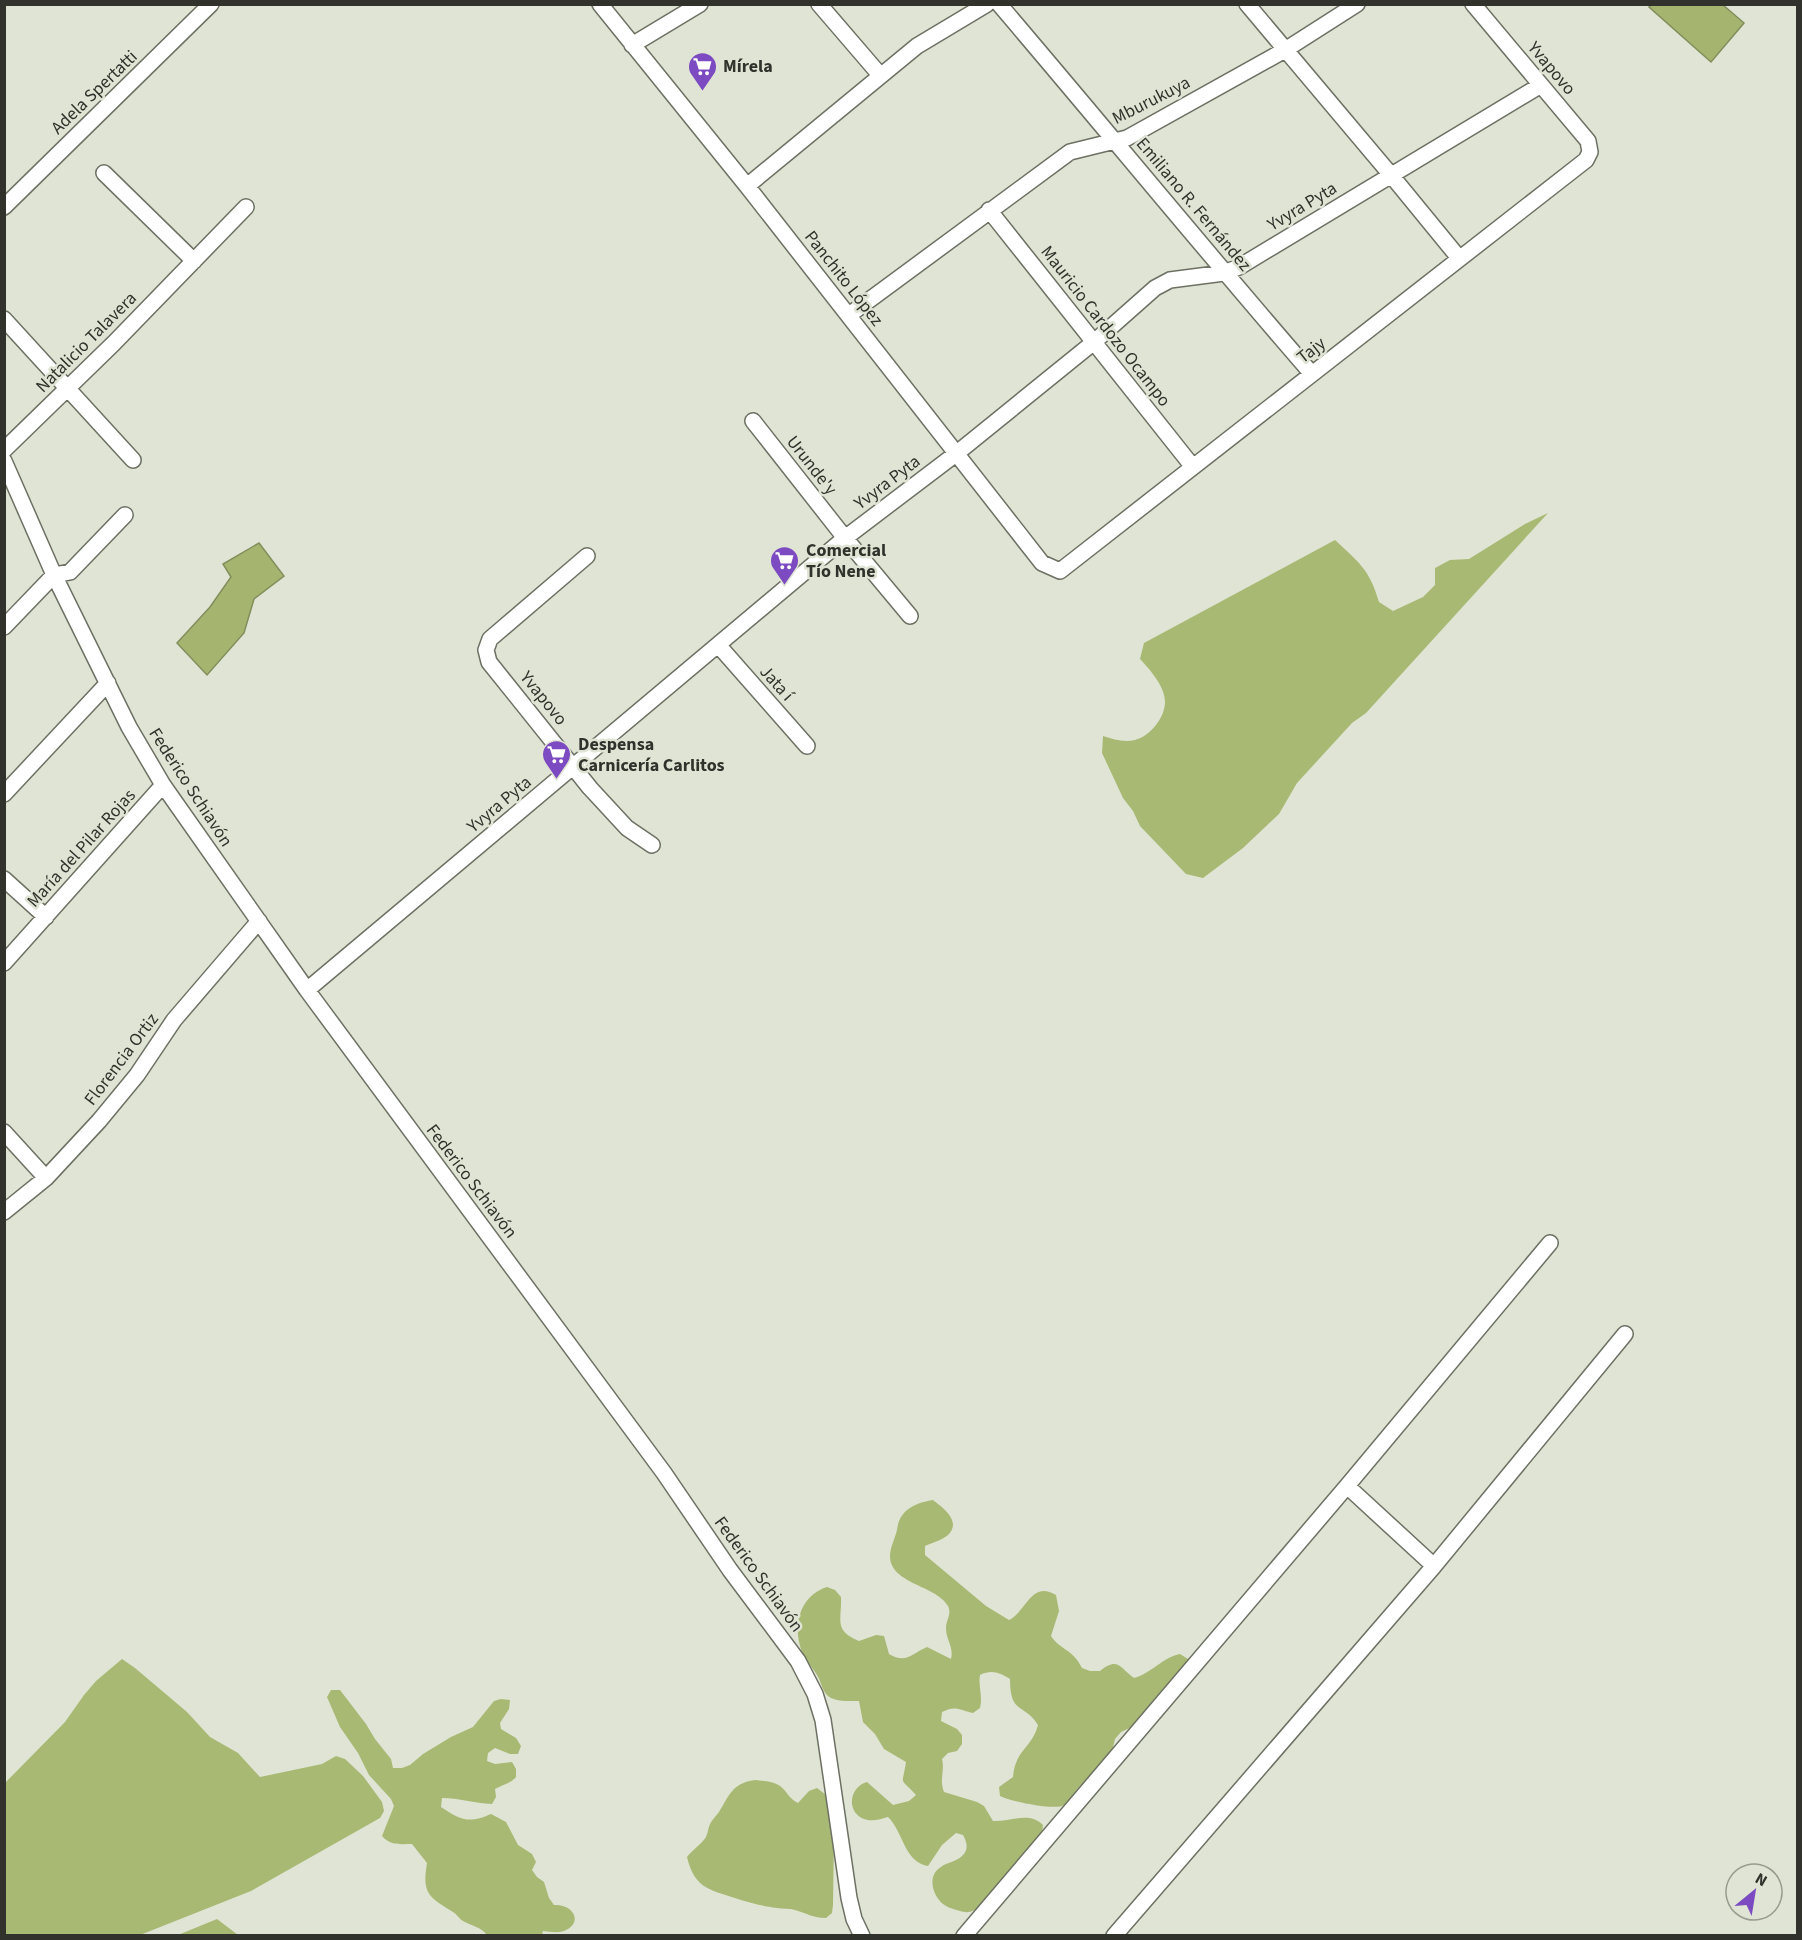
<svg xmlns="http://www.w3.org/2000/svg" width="1802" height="1940" font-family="'Source Sans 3',sans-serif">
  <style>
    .forest { fill: #a8b973 }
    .water { fill: #a5b570; stroke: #828e5b; stroke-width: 1.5 }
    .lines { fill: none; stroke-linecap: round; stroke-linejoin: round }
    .minor-casing { stroke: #6d7163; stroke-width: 18 }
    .minor { stroke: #fff; stroke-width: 15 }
    .labels { text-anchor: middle; stroke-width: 5; stroke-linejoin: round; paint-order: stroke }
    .poi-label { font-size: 18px; font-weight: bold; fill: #30322b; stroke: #dfe4d4; text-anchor: start }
    .street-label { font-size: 18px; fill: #30322b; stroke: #dfe4d4 }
  </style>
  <rect width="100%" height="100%" fill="#dfe4d4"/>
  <path class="forest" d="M1548,513L1366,713L1352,723L1297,783L1279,814L1243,848L1203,878L1186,874L1140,826L1133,811L1123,798L1102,753L1103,736C1113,739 1124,743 1135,740C1150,736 1165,718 1165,702C1165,686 1150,670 1140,659L1144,643L1335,540C1359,563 1369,568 1379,602L1393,611L1423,597L1435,585V568L1450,560L1469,559L1525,524Z
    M933,1500C943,1508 962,1521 948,1535C942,1540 932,1543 925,1546V1555L986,1606L1009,1620C1027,1611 1031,1580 1056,1595L1059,1611L1051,1636C1060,1650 1073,1649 1082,1668L1090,1671H1100C1118,1656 1120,1668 1134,1678C1152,1673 1163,1657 1180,1654L1188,1659V1672L1136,1725L1121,1732L1115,1739L1113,1747L1116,1755C1105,1767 1093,1776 1080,1786C1074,1792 1070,1800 1064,1805C1057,1811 1009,1801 1000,1796L999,1787L1013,1777C1015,1750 1032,1748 1038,1725C1024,1703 1010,1715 1010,1679C1000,1673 992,1669 980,1675C978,1686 983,1696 980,1708L973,1713C959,1710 956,1705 942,1712L941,1721L957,1729L962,1735V1744L957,1751L948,1753L942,1759C945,1772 939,1779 944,1792L977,1802L984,1806L993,1821C1011,1822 1029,1811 1043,1825L1042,1834L982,1905C974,1911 969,1914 960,1911C954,1909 948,1908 943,1904C932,1895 927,1875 941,1867C947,1862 956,1862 962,1856C969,1850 967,1842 963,1835L956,1833L942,1845L928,1866C904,1862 903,1831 888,1817C881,1819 872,1822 864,1819C846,1812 849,1787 867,1782L893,1805L909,1801L916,1795C899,1776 902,1788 906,1762L884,1749L875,1734L863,1722L859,1701C850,1701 839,1702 831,1698C822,1693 822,1683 817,1675C812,1667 806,1661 802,1652C792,1627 799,1596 827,1587L835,1590L841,1597C842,1620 833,1630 859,1641L876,1635L884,1636L889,1654C906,1664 911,1654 927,1647L951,1659C954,1647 946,1640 946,1628C946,1620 952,1614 948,1606C936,1585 890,1584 890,1556C890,1548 895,1538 897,1530C899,1510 915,1503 933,1500Z
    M122,1659L135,1668L187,1712L210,1737L238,1753L260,1777L322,1764L336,1756L345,1759L363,1776L382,1802L384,1811L380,1818L251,1891L140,1935H5V1783L65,1722L84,1695L96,1681Z
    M331,1690H340L366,1724L375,1739L391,1759L393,1768H402L410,1765L423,1754L451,1737L473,1727L494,1701L501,1699L510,1700L509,1709L500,1723L501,1729L516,1738L521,1746L518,1754H510L495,1748L488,1753L487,1761L495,1764L512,1762L516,1769V1777C510,1784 503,1784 495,1789L496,1797L492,1804C474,1803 459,1798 442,1798L441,1807C460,1820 469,1824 491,1814L506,1822L518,1845L532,1854L536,1862L532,1870L537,1877L544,1882L549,1898L554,1905C575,1904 583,1924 564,1931C557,1933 550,1932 543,1931L542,1935H487C481,1927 472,1926 463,1921C459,1919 457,1914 453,1912C428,1897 422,1893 427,1863L412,1844C400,1844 391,1846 382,1836L394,1806L391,1799L369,1775L358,1753L340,1727L327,1697Z
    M755,1780C763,1781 773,1781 780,1786C787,1791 789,1799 798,1803L809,1791L817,1788L830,1798L834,1835L833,1905L832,1913L826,1918C813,1918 806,1913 795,1910C789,1908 783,1909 777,1908C763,1906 754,1904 741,1900C713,1890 695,1891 687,1857C692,1850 702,1844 706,1837C708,1833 708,1828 710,1824C712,1820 716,1816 719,1812C729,1796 732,1783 755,1780Z
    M217,1919L238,1935H178Z"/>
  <path class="water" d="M1652,5H1723L1744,23L1711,62L1649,7Z
    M259,543L284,576L254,599L244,633L207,675L177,643L210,607L231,577L223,564Z"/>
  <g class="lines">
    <defs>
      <path id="minor" d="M600,4L747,186L1042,563L1060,571L1586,160L1590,152L1588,141L1473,4
        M819,4L880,75
        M999,4C1104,127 1206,252 1312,374
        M1247,4L1391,175L1459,258
        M632,45L700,4
        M104,173L194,261
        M747,186L917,46L987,4
        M4,207L211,4
        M989,210L1193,467
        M849,315L1070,152L1127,138L1285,50L1357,4
        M4,319L133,460
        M753,421L845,538L910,616
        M4,450L114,343L246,207
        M4,461L54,575L129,727L163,785L307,990L664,1473L730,1570L798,1661L815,1694L823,1720L849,1898L854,1919L862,1936
        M587,556L490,639L486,650L489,662L590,788L627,828L652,845
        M4,627L54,575L70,572L125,515
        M719,646L807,746
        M4,794L108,683
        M4,879L46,917
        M4,963L163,785
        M307,990L845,538L957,453L1094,342L1155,288L1170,280L1224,273L1239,267L1541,85
        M4,1132L46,1178
        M4,1212L46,1178L99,1121L137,1075L174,1020L259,921
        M1347,1486L1434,1566
        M964,1936L1347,1486L1550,1243
        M1114,1936L1434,1566L1625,1334"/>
    </defs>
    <use href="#minor" class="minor-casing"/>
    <use href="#minor" class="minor"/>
  </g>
  <defs>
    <symbol id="supermarket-pin" viewBox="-11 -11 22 30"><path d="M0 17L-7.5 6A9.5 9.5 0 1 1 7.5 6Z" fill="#7c4ac1" stroke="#dfe4d4"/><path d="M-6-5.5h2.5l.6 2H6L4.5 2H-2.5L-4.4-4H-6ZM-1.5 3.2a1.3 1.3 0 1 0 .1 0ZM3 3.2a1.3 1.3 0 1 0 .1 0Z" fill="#fff"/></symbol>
  </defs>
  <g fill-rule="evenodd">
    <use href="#supermarket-pin" x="686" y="50" width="33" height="45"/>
    <use href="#supermarket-pin" x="768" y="544" width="33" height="45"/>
    <use href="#supermarket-pin" x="540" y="738" width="33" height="45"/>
  </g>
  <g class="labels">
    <g class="poi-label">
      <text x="723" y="72">Mírela</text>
      <text x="806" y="556">Comercial<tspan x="806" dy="21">Tío Nene</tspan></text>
      <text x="578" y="750">Despensa<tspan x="578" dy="21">Carnicería Carlitos</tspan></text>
    </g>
    <g class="street-label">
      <text transform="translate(1552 68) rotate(50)" y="6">Yvapovo</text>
      <text transform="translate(94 92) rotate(-44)" y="6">Adela Spertatti</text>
      <text transform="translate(1151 100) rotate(-27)" y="6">Mburukuya</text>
      <text transform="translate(1194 204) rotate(50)" y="6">Emiliano R. Fernández</text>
      <text transform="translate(1302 206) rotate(-31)" y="6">Yvyra Pyta</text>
      <text transform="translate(844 278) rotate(52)" y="6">Panchito López</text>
      <text transform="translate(1106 326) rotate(52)" y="6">Mauricio Cardozo Ocampo</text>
      <text transform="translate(86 342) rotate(-45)" y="6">Natalicio Talavera</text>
      <text transform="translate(1311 350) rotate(-38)" y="6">Tajy</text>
      <text transform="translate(812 465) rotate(52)" y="6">Urunde'y</text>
      <text transform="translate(887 482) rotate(-37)" y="6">Yvyra Pyta</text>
      <text transform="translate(777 683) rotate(48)" y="6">Jata í</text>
      <text transform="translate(544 698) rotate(51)" y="6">Yvapovo</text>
      <text transform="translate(191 787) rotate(57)" y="6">Federico Schiavón</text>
      <text transform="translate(499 804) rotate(-40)" y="6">Yvyra Pyta</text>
      <text transform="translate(81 848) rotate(-48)" y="6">María del Pilar Rojas</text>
      <text transform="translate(121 1059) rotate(-53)" y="6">Florencia Ortiz</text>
      <text transform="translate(472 1181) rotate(53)" y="6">Federico Schiavón</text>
      <text transform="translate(759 1574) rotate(54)" y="6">Federico Schiavón</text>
    </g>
  </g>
  <rect width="1802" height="1940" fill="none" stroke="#30322b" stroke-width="12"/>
  <g transform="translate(1754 1892) rotate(30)"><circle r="28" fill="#dfe4d4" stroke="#999d90" stroke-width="1.5"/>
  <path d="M0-4.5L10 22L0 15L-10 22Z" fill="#7c4ac1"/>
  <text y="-9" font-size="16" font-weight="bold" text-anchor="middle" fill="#30322b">N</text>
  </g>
</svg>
